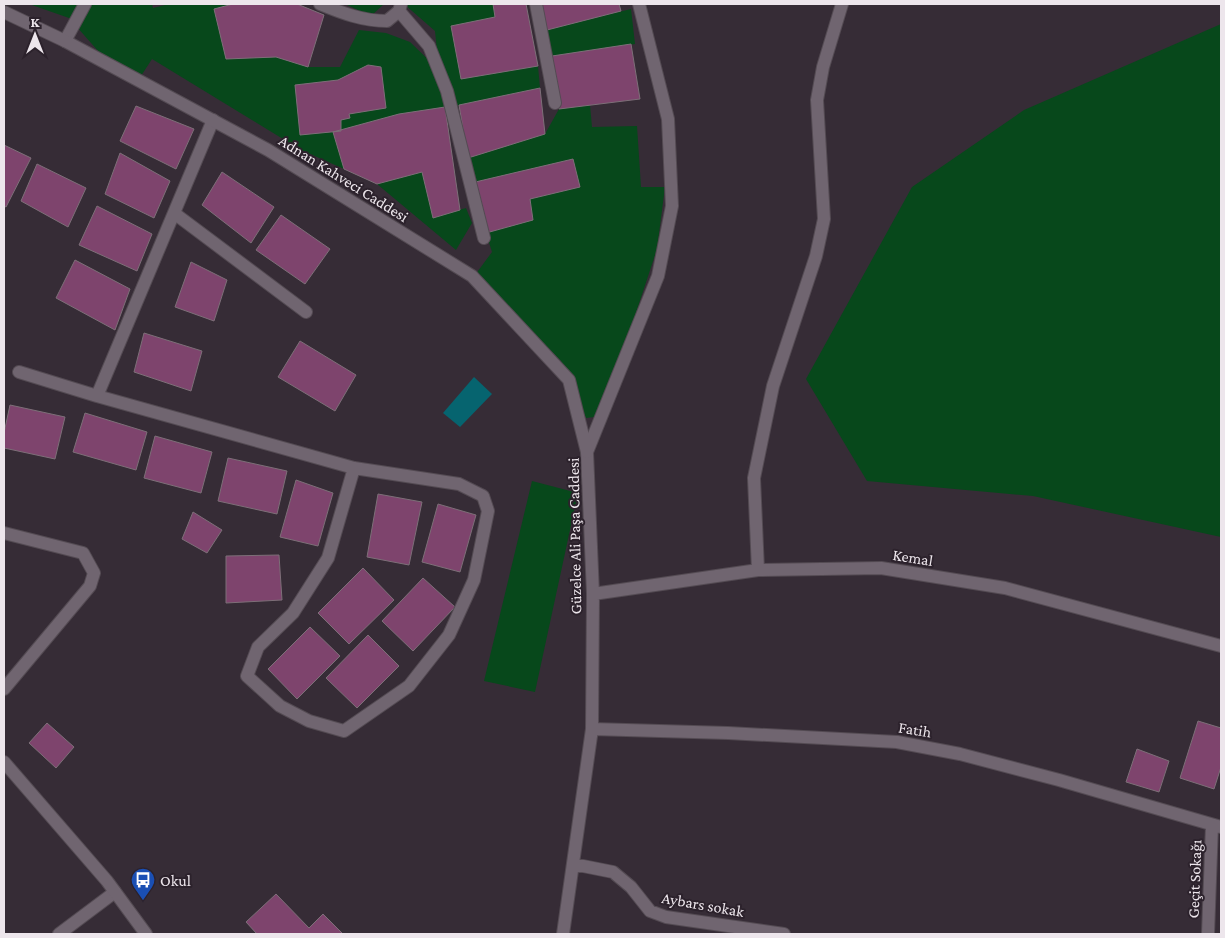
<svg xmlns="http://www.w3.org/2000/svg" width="1225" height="938" font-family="'Crimson Pro',serif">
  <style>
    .green { fill: #07481b }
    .water { fill: #06646f }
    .building { fill: #7e446d; stroke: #7d6f78 }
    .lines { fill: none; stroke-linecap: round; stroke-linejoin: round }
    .minor-casing { stroke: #544b53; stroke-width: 14 }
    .tertiary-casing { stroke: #544b53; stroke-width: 14 }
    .secondary-casing { stroke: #544b53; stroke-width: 14 }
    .minor { stroke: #706570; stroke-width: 12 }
    .tertiary { stroke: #706570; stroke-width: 12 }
    .secondary { stroke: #706570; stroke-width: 12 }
    .labels { text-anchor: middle; stroke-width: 4; stroke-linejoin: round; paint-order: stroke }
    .street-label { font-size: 16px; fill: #ede6ec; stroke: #2c222c }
    .poi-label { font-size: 16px; fill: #ede6ec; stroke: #2c222c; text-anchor: start }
  </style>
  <rect width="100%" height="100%" fill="#362c36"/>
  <path class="green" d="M29,4H152L153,8L169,4H233L214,10L226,59L276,57L308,67H340L359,30L386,33L410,42L439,70L435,31L404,4H493L495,17L451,27L461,79L538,66L540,88L461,105L399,114L341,131V120L350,118L349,114L386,108L381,67L368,65L338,80L295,85L300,135L333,132L344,169L301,150L152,59L141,76L106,60L69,18Z
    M345,4H384L371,16Z
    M631,9L635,44L552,56L547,30Z
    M1221,24V537L1033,496L867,481L806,379L912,187L1024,110Z
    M590,105L592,127L637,126L641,187H665L657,249L630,331L595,417L586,418L561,361L475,275L492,252L486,233L533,220L530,199L580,187L573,159L471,183L468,158L545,134L559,109Z
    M422,172L433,217L466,208L472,223L456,250L377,184Z
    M532,481L578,493L535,692L484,681Z"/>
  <path class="water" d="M474,377L492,394L460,427L443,413Z"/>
  <path class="building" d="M233,4H297L324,15L308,67L276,57L226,59L214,9Z
    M493,4H526L538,66L461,79L451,26L495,17Z
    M541,4H619L621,11L547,30Z
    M631,44L640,99L559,109L552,56Z
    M368,65L381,67L386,108L349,114L350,118L341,120V131L300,135L295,85L338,80Z
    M540,88L545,134L468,158L459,105Z
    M136,106L194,129L176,169L120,141Z
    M445,107L460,210L433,218L422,172L377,184L344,169L333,132L399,114Z
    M4,145L31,158L6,207L4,206Z
    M120,153L170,181L154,218L105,194Z
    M573,159L580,187L530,199L533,220L486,233L471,183Z
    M37,164L86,188L68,227L21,201Z
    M222,172L274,207L251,243L202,205Z
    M97,206L152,234L137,271L79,245Z
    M281,215L330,249L305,284L256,250Z
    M75,260L130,289L115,330L56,298Z
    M191,262L227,280L214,321L175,307Z
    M144,333L202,351L191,391L134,372Z
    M300,341L356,375L335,411L278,377Z
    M10,405L65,417L55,459L4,448V433Z
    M85,413L147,432L136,470L73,452Z
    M155,436L212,452L201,493L144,478Z
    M228,458L287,471L277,514L218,501Z
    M296,480L333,493L318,546L280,537Z
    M378,494L422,502L409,565L367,557Z
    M438,504L476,515L460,572L422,562Z
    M193,512L222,530L207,553L182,539Z
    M279,555L282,600L226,603V556Z
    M363,568L394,600L349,644L318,613Z
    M423,578L455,607L413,651L382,621Z
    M310,627L340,656L297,699L268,669Z
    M368,635L399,666L357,708L326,678Z
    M1198,721L1221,728V767L1214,789L1180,778Z
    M47,723L74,747L56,768L29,743Z
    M1137,749L1169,761L1159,792L1126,782Z
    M276,894L309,928L323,914L343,934H257L246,922Z"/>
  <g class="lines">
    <defs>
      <path id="minor" d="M320,4C342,13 363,21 387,21L399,11L401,4
        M536,4L555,103
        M399,11L429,46L447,91L484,238
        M65,41L85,4
        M213,120L97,396L354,468L459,484L483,496L488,511L474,580L449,635L409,686L344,731L309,721L280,706L247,676L258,647L293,613L328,558L354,468
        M174,213L306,312
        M19,372L97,396
        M4,533L83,553L94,573L90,586L4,689
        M758,570L754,478L773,386L816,256L824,219L817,100L823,67L842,4
        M593,594L758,570L881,568L1005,588L1221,646
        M592,729L728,733L897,742L960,754L1059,780L1221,827
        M573,864L613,872L631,887L650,911L666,917L784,934
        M59,934L115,892
        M563,934L592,729L593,594L587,452L658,276L672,206L668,119L639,4
        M1208,934L1212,825"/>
      <path id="tertiary" d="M4,762L107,881L146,934"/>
      <path id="secondary" d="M4,12L65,41L268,150L472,276L569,380L587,452"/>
    </defs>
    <use href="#minor" class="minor-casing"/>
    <use href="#tertiary" class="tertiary-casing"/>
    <use href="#secondary" class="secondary-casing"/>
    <use href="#minor" class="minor"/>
    <use href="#tertiary" class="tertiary"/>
    <use href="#secondary" class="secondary"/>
  </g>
  <defs>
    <symbol id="bus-pin" viewBox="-11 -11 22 30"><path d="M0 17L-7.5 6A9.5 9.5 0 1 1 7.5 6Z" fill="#1a4fb4" stroke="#2c222c"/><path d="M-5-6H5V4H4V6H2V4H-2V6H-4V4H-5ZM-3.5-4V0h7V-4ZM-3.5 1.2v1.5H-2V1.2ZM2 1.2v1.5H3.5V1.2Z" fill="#fff"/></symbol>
  </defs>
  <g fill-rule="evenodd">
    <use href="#bus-pin" x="129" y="866" width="28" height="38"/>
  </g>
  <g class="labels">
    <g class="street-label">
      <text transform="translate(344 178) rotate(32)" y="6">Adnan Kahveci Caddesi</text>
      <text transform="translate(574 536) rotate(-91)" y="6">Güzelce Ali Paşa Caddesi</text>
      <text transform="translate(913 557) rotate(9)" y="6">Kemal</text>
      <text transform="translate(915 729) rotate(9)" y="6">Fatih</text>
      <text transform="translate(1194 879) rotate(-88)" y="6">Geçit Sokağı</text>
      <text transform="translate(703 904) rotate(10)" y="6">Aybars sokak</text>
    </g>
    <g class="poi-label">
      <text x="160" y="886">Okul</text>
    </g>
  </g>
  <rect width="1225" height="938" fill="none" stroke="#ede6ec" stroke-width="10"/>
  <g transform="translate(35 35)" stroke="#2c222c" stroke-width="4" paint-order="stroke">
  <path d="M0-4L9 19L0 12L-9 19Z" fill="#ede6ec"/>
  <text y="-8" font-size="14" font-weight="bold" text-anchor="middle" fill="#ede6ec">K</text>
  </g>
</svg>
